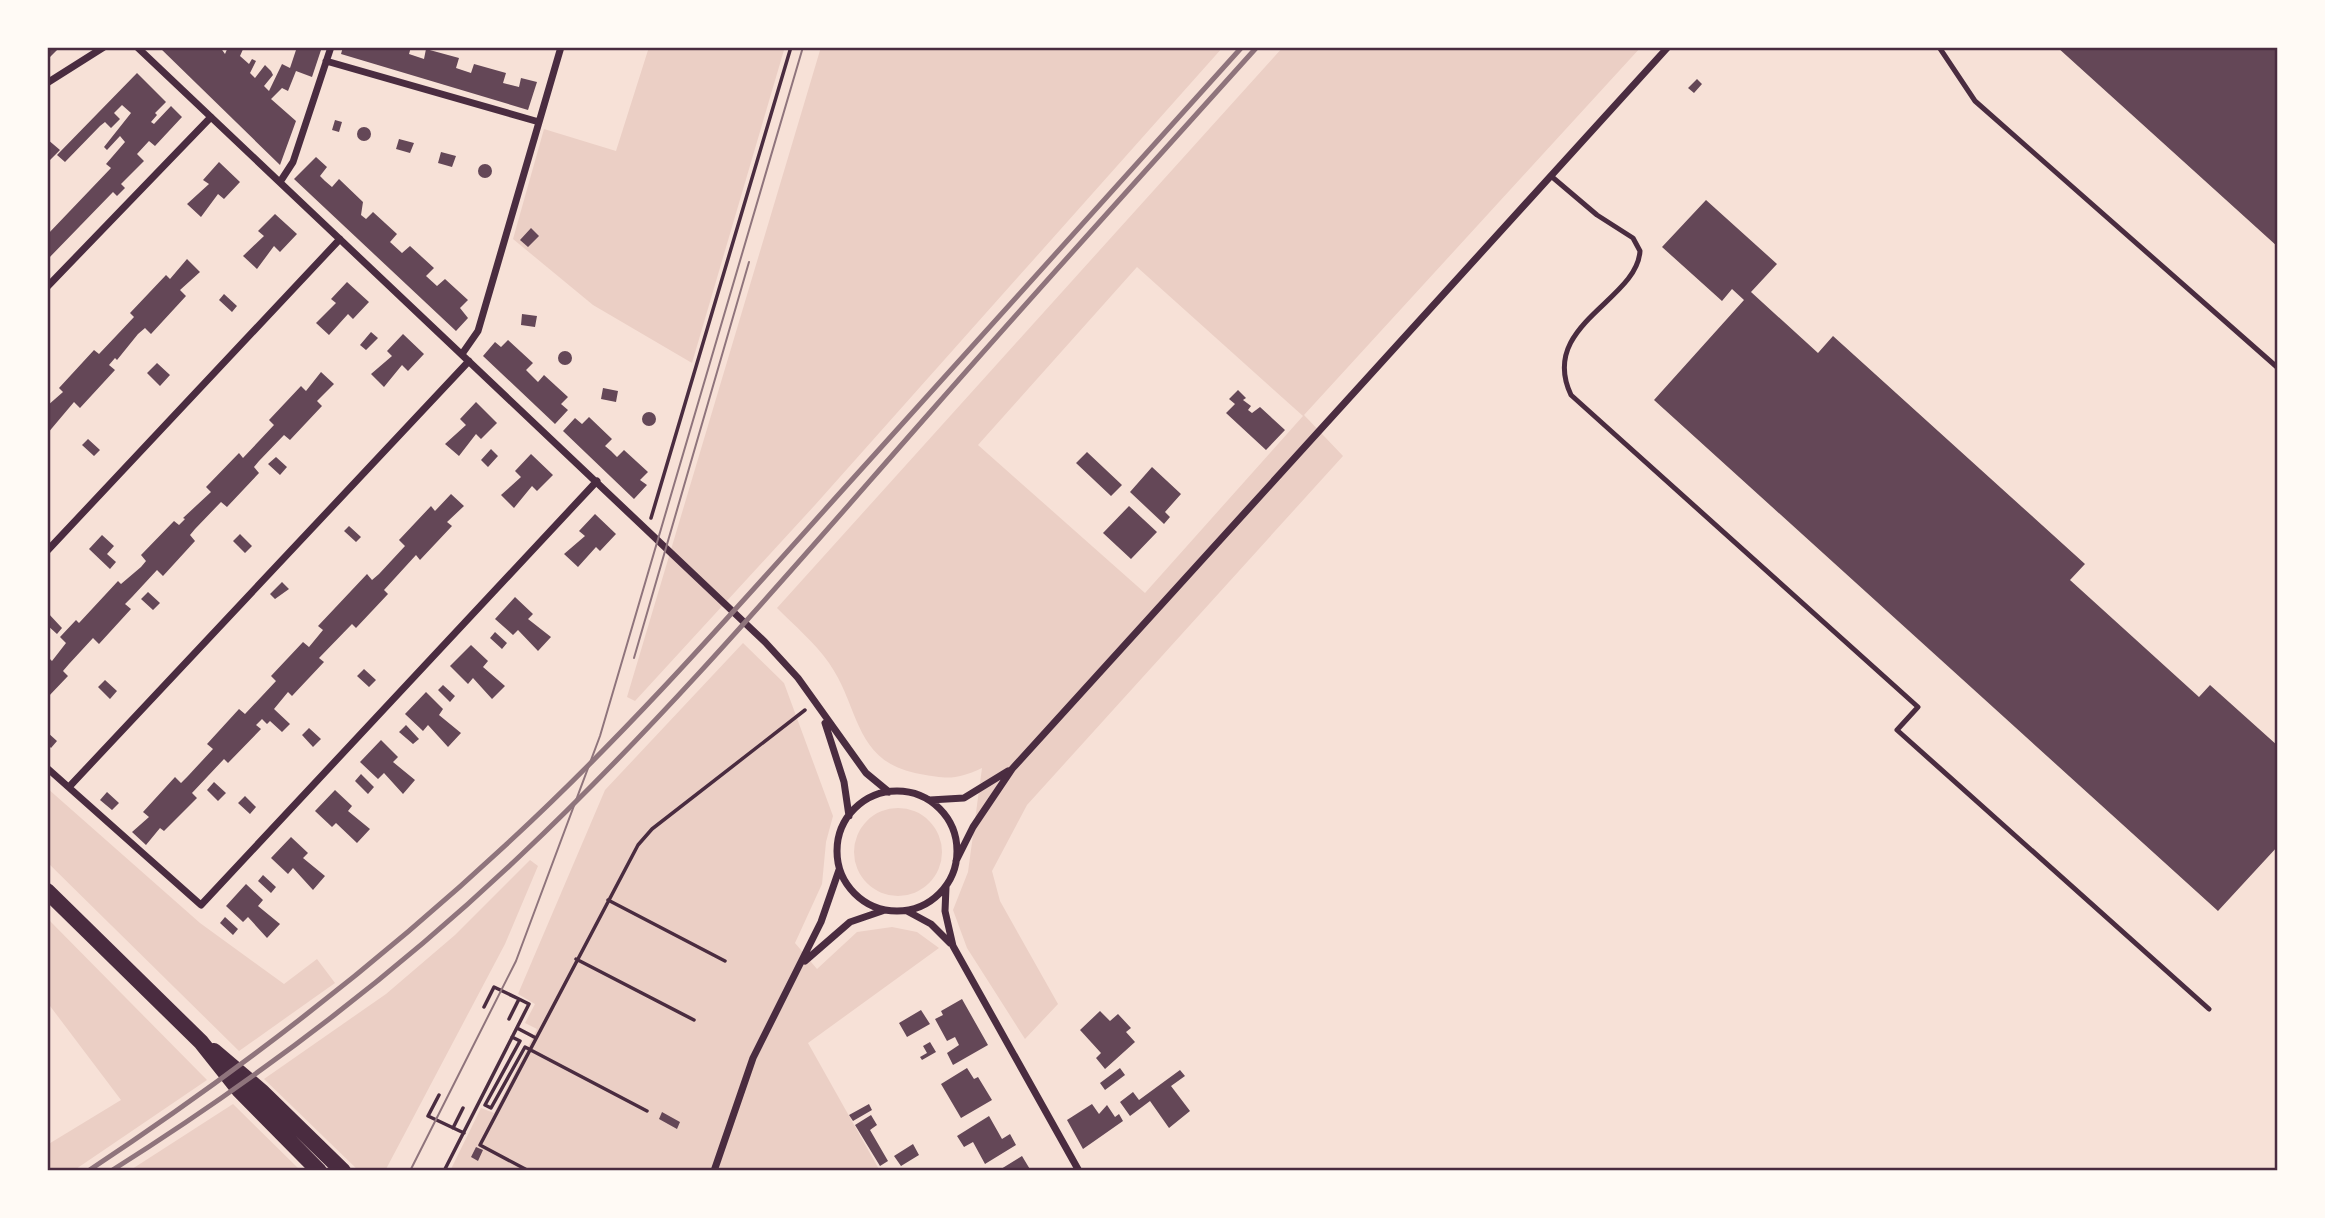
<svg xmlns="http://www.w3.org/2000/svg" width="2325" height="1218" font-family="Rubik,sans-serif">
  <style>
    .green { fill: #ebcfc5; fill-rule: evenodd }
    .building { fill: #644757 }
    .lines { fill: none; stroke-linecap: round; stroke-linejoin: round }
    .path { stroke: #4a2c40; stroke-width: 3.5 }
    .service { stroke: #4a2c40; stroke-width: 5 }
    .minor { stroke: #4a2c40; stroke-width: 7 }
    .primary { stroke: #4a2c40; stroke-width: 16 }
    .tram { stroke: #8f747c; stroke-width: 2 }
    .rail { stroke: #8f747c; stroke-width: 5 }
    .neatline { fill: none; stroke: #4a2c40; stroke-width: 2.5 }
  </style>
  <rect width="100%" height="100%" fill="#f7e1d7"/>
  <path class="green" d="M649,47L784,50L692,363L593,305L513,239L544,129L616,151Z
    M821,47H1223L815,505L635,701L627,697Z
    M1283,47H1641L1304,415L1343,456L1027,805L992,871L1000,901L1058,1004L1025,1039L967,948L953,910L968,872L982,768C956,780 948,779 920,774C853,762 861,709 829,663C815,643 794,625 777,608ZM1137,267L1303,416L1145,593L978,445Z
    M743,643L784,683L833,816L826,842L822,884L795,943L817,969L857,932L892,927L917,932L939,948L808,1043L880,1171H450L481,1108L494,1113L537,1029L525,1023L535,1004L518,994L605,790Z
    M47,788L200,923L284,984L317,959L335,983L239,1051L47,862Z
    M854 852a44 44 0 1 1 88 0a44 44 0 1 1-88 0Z
    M530,860L538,866L505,944L385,1171H359L264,1079L386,994L455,935Z
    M47,918L207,1080L73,1171H47V1145L121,1100L47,1002Z
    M233,1104L301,1171H129Z"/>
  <path class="building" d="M47,47H60L47,60Z
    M159,47H220L225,54L228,47H244L240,56L249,64L252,59L256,61L250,73L255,78L265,65L271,71L273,75L264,86L269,91L282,64L290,68L297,47H322L312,77L296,71L288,91L282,88L271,99L296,121L280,165Z
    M343,47H411L409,54L424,59L426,49L459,58L456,68L471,73L474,64L506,73L503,83L519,87L521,78L537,82L528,110L341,54Z
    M2057,47H2278V247Z
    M137,73L166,102L155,113L157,115L151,122L154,124L171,106L182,117L155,146L149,141L137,154L144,161L121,184L125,188L117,196L113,192L47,260V235L111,168L106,164L125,142L120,136L107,150L104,147L131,113L122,105L114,113L120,119L111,128L105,122L100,126L65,162L57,155Z
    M1697,79L1702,84L1694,93L1688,88Z
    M335,120L342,122L339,132L332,130Z
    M357 134a7 7 0 1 1 14 0a7 7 0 1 1-14 0Z
    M47,139L60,150L47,163Z
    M399,139L414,143L410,153L396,149Z
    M441,152L456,156L452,167L438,163Z
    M316,157L327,167L320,176L325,181L332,187L339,179L363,202L361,215L366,219L373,212L397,234L390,242L402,253L410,246L434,268L426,276L437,286L445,279L468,300L460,308L468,318L456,331L294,179Z
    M219,162L240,182L224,199L218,194L201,217L187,204L209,184L203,180Z
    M478 171a7 7 0 1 1 14 0a7 7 0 1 1-14 0Z
    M1706,200L1777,264L1751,292L1818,353L1833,336L2085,564L2070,580L2199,697L2210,685L2278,746V846L2218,911L1654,400L1744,300L1732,289L1722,301L1662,247Z
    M275,214L297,234L280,252L274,246L257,269L243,256L264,236L258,231Z
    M531,228L539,236L528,247L520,240Z
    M187,259L200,272L180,290L186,296L151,334L145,328L138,334L117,360L115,358L109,365L115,370L80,408L74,402L47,434V406L63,392L59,388L94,350L99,354L134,317L130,313L166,275L170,279Z
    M347,282L369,302L353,319L348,314L329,335L316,323L336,303L331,299Z
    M224,294L237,306L232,312L219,300Z
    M522,314L537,316L535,327L521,325Z
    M371,332L378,338L366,350L360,345Z
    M403,334L424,354L408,371L402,365L384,387L371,374L392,356L387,351Z
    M508,340L533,363L526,370L538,382L544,375L568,397L561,404L568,410L555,424L483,356L495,342L501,347Z
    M558 358a7 7 0 1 1 14 0a7 7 0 1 1-14 0Z
    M157,363L170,375L160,386L147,373Z
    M321,372L334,384L317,401L322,406L290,440L284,435L259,461L254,467L259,473L227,507L221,502L195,529L190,535L195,541L163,576L157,570L132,597L125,604L131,609L99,644L93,638L69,664L63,671L68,676L47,698V656L52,661L66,643L60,637L76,620L79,623L118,581L121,584L141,567L146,561L141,555L174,521L179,525L185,519L183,518L211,492L206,487L239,453L243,458L274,425L269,420L301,386L306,391Z
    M603,388L618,391L616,402L601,399Z
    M1238,390L1246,398L1243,400L1251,406L1248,410L1252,413L1260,407L1285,430L1266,450L1226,413L1235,404L1229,399Z
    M476,402L497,423L481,439L476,434L459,456L445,444L466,425L460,419Z
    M642 419a7 7 0 1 1 14 0a7 7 0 1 1-14 0Z
    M589,417L612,439L605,446L611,451L617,457L624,450L648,472L640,480L647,485L634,499L563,431L575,418L582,424Z
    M88,439L100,450L94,456L82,445Z
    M491,449L498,456L488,467L481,460Z
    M1087,452L1122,485L1111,496L1076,463Z
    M531,454L553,475L537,491L532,486L514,508L501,495L521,477L515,471Z
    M276,457L287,467L280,475L268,464Z
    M1152,467L1181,494L1165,512L1170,517L1164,524L1130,492Z
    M451,494L464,506L447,522L452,526L420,560L416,555L384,590L388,594L356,628L352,624L319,658L324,662L292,696L288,692L274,709L290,724L282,732L270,721L267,724L262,719L256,725L261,729L228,763L224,759L192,793L197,798L164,831L160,828L146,845L132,832L149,817L143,812L175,777L181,783L188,776L213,749L207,744L239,709L245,714L276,681L271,676L303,642L309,647L323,630L318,626L367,574L372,580L379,574L405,546L399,540L431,506L435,511Z
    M1129,506L1157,532L1131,559L1103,533Z
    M595,514L616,534L600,551L596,547L578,567L564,554L585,536L579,531Z
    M349,526L361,537L356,542L344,531Z
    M240,534L252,546L245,553L233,541Z
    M102,535L114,546L107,554L116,562L110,569L89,549Z
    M282,582L289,589L275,599L270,594Z
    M148,592L160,603L153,610L141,599Z
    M515,597L533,614L528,619L551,637L538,651L518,630L513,635L495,619Z
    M47,612L62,628L57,634L47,625Z
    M495,632L507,643L502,649L490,638Z
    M471,645L488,661L483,667L505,686L492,699L473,678L468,684L450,666Z
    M364,669L376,680L369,687L357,676Z
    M105,680L117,691L110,699L98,687Z
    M443,685L455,696L450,702L438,690Z
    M426,692L443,709L439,715L461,733L448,747L428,725L423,731L405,714Z
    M406,725L419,739L413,744L399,732Z
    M309,728L321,739L313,747L302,735Z
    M47,732L57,741L51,748L47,744Z
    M381,740L398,757L393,762L415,780L403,794L384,773L378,779L360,762Z
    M361,774L374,787L368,794L355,781Z
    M214,782L226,793L218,801L207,790Z
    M335,790L352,806L348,811L370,829L357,843L336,823L332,827L315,811Z
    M107,792L119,803L112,810L100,800Z
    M245,796L256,807L250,814L238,803Z
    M291,837L308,853L303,858L325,876L313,890L293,868L288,874L271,858Z
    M263,875L276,887L271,893L258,881Z
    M246,884L263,900L258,906L280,924L267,938L248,917L243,922L226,906Z
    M225,917L238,929L233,935L220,923Z
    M962,999L988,1045L953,1065L947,1053L959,1045L955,1037L947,1041L935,1019L943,1015L941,1011Z
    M921,1010L930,1024L907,1037L899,1023Z
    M1100,1011L1110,1021L1118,1014L1131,1028L1126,1032L1135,1042L1105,1069L1096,1058L1101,1053L1080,1030Z
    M930,1042L936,1052L922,1060L920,1057L927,1053L923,1046Z
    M967,1068L974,1079L978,1077L992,1100L961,1118L941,1084Z
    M1120,1068L1125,1075L1105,1090L1100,1083Z
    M1180,1070L1185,1076L1171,1086L1190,1111L1169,1128L1150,1101L1130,1116L1120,1102L1133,1092L1139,1100Z
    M869,1104L872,1110L853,1121L849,1115Z
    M1092,1104L1099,1114L1107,1105L1115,1117L1119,1114L1123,1121L1083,1149L1067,1120Z
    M662,1112L680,1122L677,1129L659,1119Z
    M871,1115L877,1125L870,1130L888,1161L880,1166L855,1125Z
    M989,1116L1002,1139L1010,1134L1016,1145L985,1164L973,1142L964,1147L957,1136Z
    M913,1144L919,1155L901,1166L894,1156Z
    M476,1147L483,1150L478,1161L471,1157Z
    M1022,1156L1031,1171H1002L1001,1169Z"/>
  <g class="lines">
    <path class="path" d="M651,518L791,47
      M608,900L725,961
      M576,959L694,1020
      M484,1007L494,987L519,999L509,1019
      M517,1028L536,1038
      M512,1037L520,1041L485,1105L491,1108L525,1047L647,1111
      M439,1095L428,1116L464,1133
      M453,1128L463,1108
      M444,1171L529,1004L519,999
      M529,1171L480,1145L638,845L652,829L805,710"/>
    <path class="service" d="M1939,47L1975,101L2278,368
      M1551,176L1597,215L1633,238L1640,251C1637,301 1538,325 1571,395L1918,707L1897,730L2209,1009"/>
    <path class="minor" d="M137,47L765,642L798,678L866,773L889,792
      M326,61L539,122
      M47,83L104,47
      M280,182L293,162L331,47
      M47,287L211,117
      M462,354L478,331L561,47
      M47,551L340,239
      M825,723L844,782L849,816
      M47,768L201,905L597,481
      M69,787L469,361
      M837 851a60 60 0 1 1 120 0a60 60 0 1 1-120 0Z
      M930,800L964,798L1008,771
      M956,861L973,827L1012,769L1668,47
      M946,887L945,911L953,946L1079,1171
      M907,911L931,924L950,943
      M805,961L850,922L885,910
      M714,1171L753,1058L821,922L839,870"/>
    <path class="primary" d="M47,891L201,1042L240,1091L319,1171
      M214,1051L261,1091L343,1171"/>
    <path class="tram" d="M634,658L749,262
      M410,1171L516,961L600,736L803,47"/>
    <path class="rail" d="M88,1171C238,1072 379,963 510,841C627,733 733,612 839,494C974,345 1108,196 1242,47
      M111,1171C257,1079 396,974 521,855C668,716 799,561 933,409C1040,287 1149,167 1257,47"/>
  </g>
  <rect width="2325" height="1218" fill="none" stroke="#fffaf5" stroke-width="98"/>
  <rect x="49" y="49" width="2227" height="1120" class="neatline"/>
</svg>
